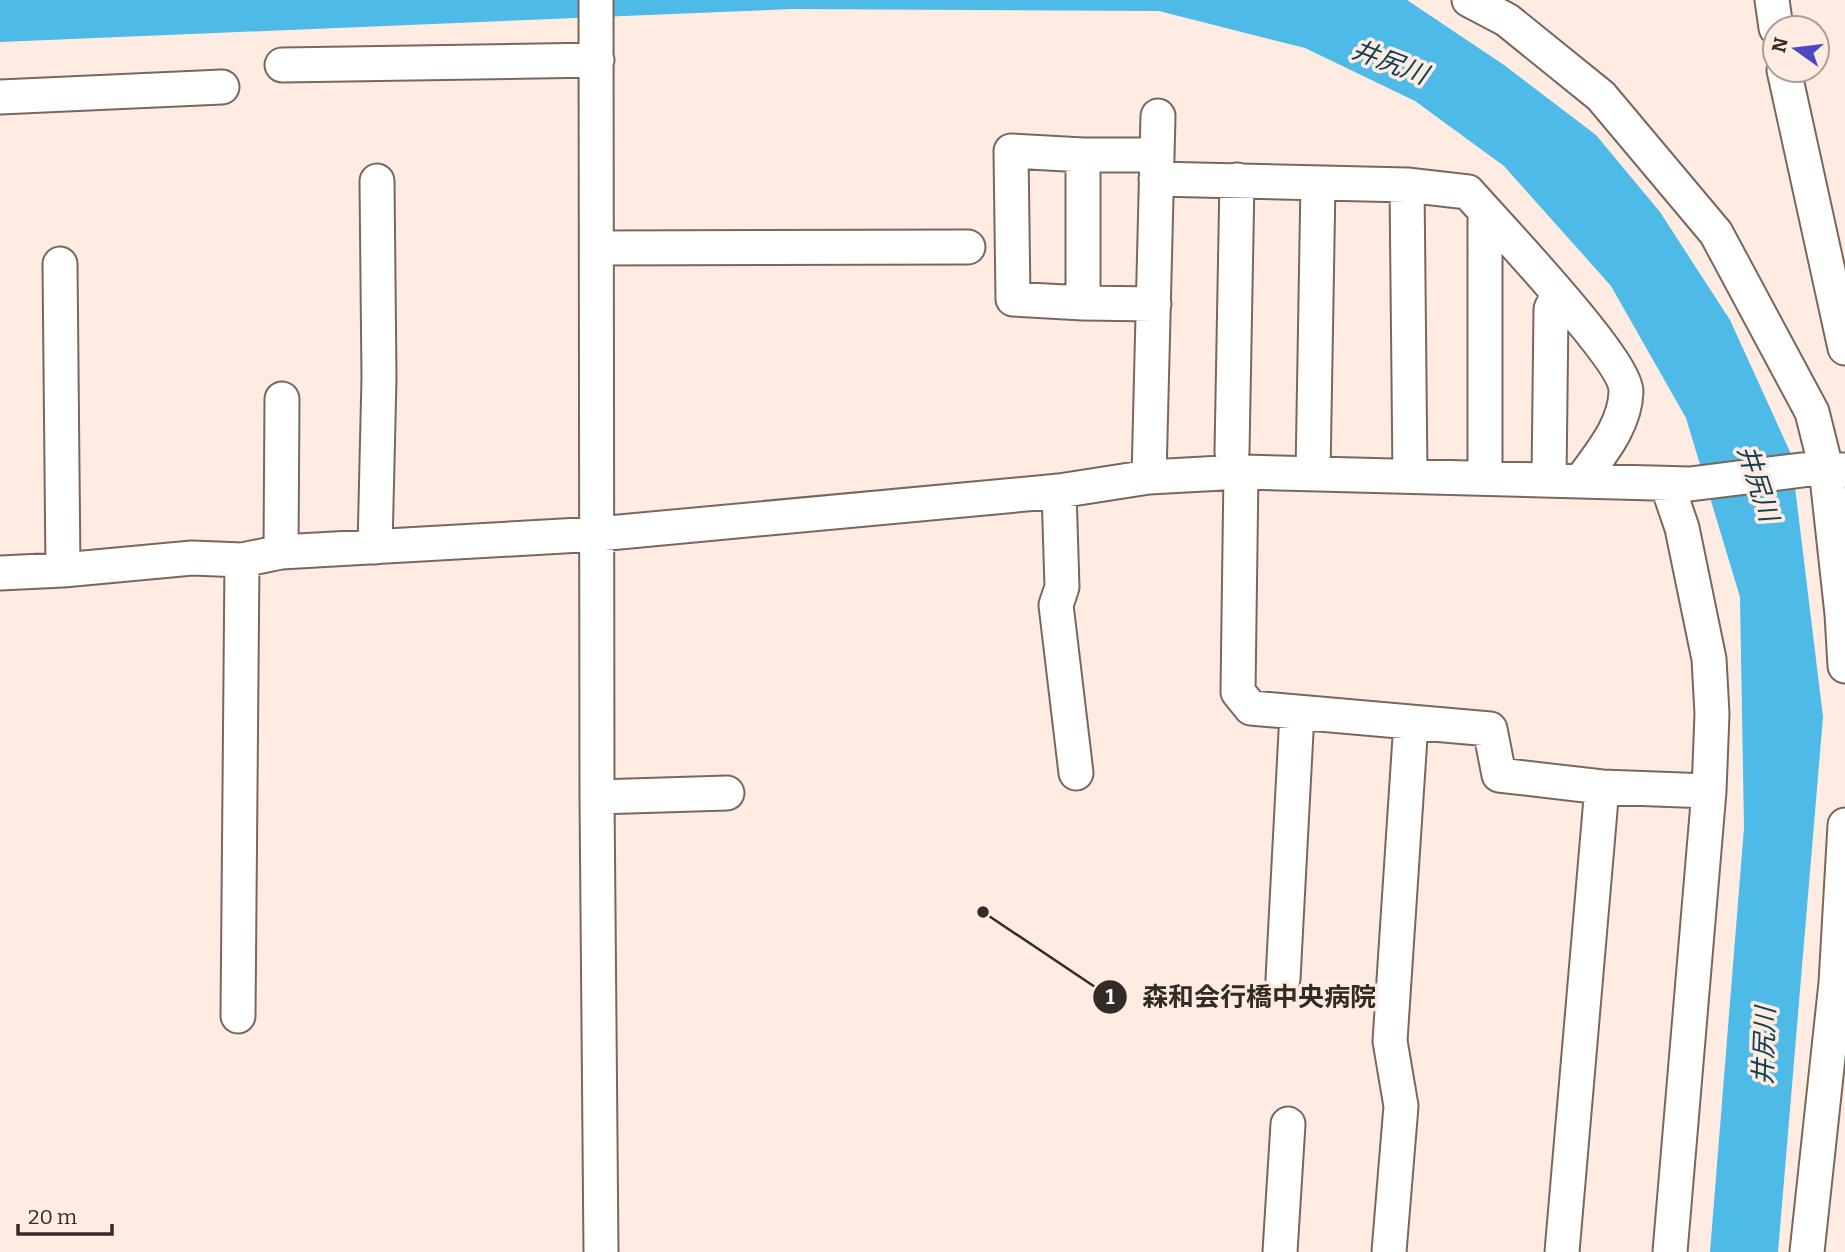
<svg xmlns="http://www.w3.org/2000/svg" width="1845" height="1252" font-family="Bitter,'Noto Sans JP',serif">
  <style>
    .water { fill: #4dbae7 }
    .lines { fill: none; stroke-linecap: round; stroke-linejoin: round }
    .street-casing { stroke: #7a675c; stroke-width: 37 }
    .street { stroke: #fff; stroke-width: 33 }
    .labels { text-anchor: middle; stroke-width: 7; stroke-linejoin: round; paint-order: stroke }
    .water-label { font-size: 26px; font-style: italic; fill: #114053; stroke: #feece2 }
    .leader { fill: none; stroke: #332b26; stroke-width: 2.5 }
    .callout-dot { fill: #332b26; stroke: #feece2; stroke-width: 2.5 }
    .mark-label { font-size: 21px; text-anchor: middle; font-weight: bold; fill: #fff }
    .callout-label { font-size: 26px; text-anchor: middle; font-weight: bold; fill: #332b26; stroke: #feece2; stroke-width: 7; stroke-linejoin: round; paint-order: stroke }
  </style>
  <rect width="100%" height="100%" fill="#feece2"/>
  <path class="water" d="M0,0H1407L1504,65L1596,135L1660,212L1730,320L1791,454L1823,717L1778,1252H1710L1744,828L1740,597L1686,418L1611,286L1504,166L1415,101L1305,48L1159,11L792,9L0,42Z"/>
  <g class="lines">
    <defs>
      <path id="street" d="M596,0L597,797L601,1252
        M1469,0L1507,20L1601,96L1716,233L1812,412L1826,468L1842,614L1845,666
        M1772,0L1776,28
        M282,65L597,60
        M1784,70L1845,348
        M0,97L222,87
        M1156,179L1407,185L1468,192C1495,223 1627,361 1626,392C1625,426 1600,454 1581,481
        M1407,185L1410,476
        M597,248L968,247
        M60,264L63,570
        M1083,303V155
        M1154,304L1083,303L1013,299L1011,151L1083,155H1157
        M1232,452L1237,180
        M1241,472L1238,692L1251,708L1490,729L1499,775L1602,787L1562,1252
        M1313,474L1318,183
        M1149,477L1158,116
        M1485,478V211
        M1549,480L1551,309L1558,294
        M1667,484L1682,528L1709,659L1712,714L1709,791L1670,1252
        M1059,491L1062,587L1056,605L1076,773
        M375,547L379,378L377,181
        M281,552L282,399
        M0,573L63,570L192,558L242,560L281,552L598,534L1059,491L1149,477L1241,472L1690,484L1818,468L1845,470
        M1602,787L1709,791
        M597,797L727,793
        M1283,979L1297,713
        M238,1016L242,560
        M1280,1252L1288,1124
        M1389,1252L1401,1106L1390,1041L1411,722
        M1807,1252L1836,983L1845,825"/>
    </defs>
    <use href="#street" class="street-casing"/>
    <use href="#street" class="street"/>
  </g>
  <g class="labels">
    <g class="water-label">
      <text transform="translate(1390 62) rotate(21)" y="9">井尻川</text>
      <text transform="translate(1758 483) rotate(72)" y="9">井尻川</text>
      <text transform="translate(1764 1046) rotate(-88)" y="9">井尻川</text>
    </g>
  </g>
  <path class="leader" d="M983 912L1110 997"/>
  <g class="callout-dot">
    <circle cx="983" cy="912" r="7"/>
    <circle cx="1110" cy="997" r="18"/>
  </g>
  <g class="mark-label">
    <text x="1110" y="1004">1</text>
  </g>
  <g class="callout-label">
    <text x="1259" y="1006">森和会行橋中央病院</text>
  </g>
  <g transform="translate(1796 49) rotate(284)"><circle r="33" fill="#feece2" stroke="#ad9f97" stroke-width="2"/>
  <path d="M0-5L12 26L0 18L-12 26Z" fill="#4c49c0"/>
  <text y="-10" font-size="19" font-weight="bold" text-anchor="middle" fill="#332b26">N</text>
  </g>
  <path d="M18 1224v10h94v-10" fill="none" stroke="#332b26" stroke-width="3.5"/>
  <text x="28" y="1224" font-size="21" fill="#332b26" stroke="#feece2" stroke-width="5" paint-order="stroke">20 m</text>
</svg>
